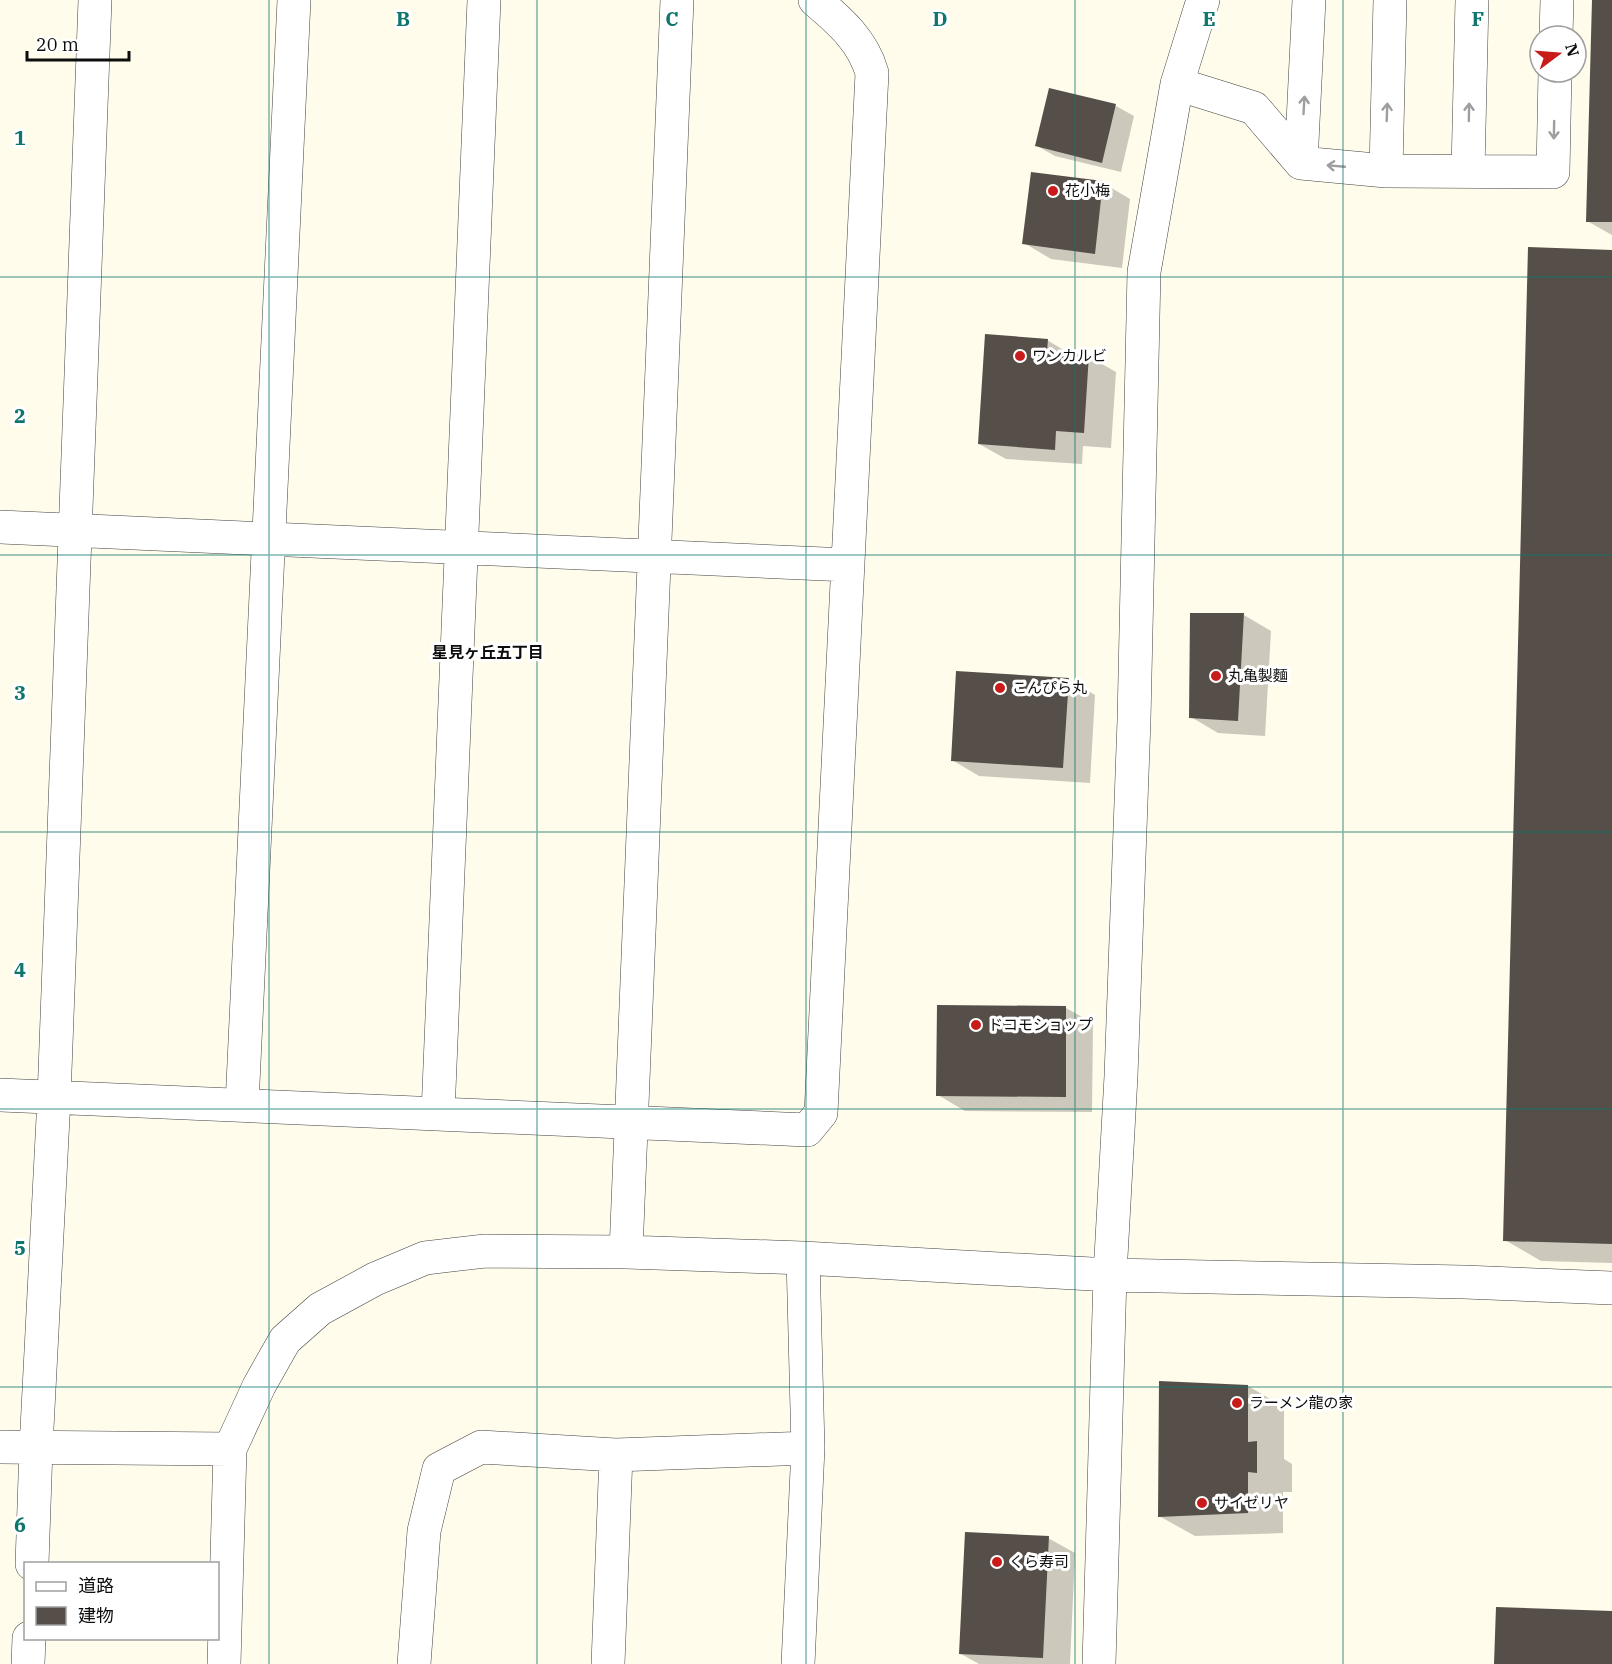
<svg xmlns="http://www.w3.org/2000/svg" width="1612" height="1664" font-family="'IBM Plex Serif','Noto Sans JP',serif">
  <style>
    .shadow { fill: #0003 }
    .building { fill: #564e48 }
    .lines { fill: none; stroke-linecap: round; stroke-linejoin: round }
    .minor-casing { stroke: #404040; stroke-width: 34 }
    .minor { stroke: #fff; stroke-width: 33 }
    .oneway { stroke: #9e9e9e }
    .grid { fill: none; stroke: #0f766e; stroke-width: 1.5; stroke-opacity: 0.55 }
    .poi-dot { fill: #c91b19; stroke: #fff; stroke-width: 2 }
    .labels { text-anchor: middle; stroke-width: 6; stroke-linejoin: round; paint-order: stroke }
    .poi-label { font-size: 15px; fill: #0d0d0d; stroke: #fff; text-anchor: start }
    .neighbourhood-label { font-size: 16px; font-weight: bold; fill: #0d0d0d; stroke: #fff }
    .grid-label { font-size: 20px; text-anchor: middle; font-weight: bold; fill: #0f766e; stroke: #fff; stroke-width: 6; stroke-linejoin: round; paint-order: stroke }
  </style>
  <rect width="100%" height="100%" fill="#fffcec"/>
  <path class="shadow" d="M1593,0H1612V235L1587,221Z
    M1116,106L1134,116L1121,172L1055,156L1037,146Z
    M1103,183L1130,199L1122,268L1051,259L1024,243Z
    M1612,251V1263L1541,1261L1505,1240Z
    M1047,340L1072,355L1088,356L1116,372L1111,448L1083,446L1082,464L1006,459L979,444Z
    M1244,615L1271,631L1265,736L1218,733L1191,717Z
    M1068,679L1095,695L1090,783L979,776L952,760Z
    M1066,1008L1093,1023L1092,1112L965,1111L938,1095Z
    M1248,1386L1284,1407V1459L1292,1464V1492H1283V1533L1195,1536L1159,1516Z
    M1048,1538L1075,1553L1070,1664H979L961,1654Z"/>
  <path class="building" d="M1592,0H1612V222H1586Z
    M1049,88L1116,104L1102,163L1035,146Z
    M1031,172L1103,181L1095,254L1022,244Z
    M1528,247L1612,250V1244L1503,1241Z
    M985,334L1048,339L1047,352L1089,354L1084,433L1056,431L1055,450L978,444Z
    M1190,613H1244L1238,721L1189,718Z
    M956,671L1069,678L1063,768L951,761Z
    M937,1005L1066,1006V1097L936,1096Z
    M1159,1381L1248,1385V1442L1257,1441V1473L1248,1472V1513L1158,1517Z
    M965,1532L1049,1536L1043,1658L959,1654Z
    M1496,1607L1612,1611V1664H1494Z"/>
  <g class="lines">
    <defs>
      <path id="minor" d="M1556,36L1557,0
        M1177,84L1254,108L1301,163L1386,171L1553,172L1555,72
        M1301,163L1309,0
        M1386,171L1390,0
        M1468,171L1472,0
        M0,527L848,565
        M0,1095L807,1130L821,1113L872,73C863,41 840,21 815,0
        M242,1105L294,0
        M438,1114L484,0
        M626,1252L677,0
        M0,1447L230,1449
        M32,1564L36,1448L54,1098L95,0
        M28,1664L29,1638
        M224,1664L230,1449L259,1386L285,1340L320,1309L375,1279L425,1258L485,1251L626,1252L803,1258L1110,1275L1464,1282L1612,1288
        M414,1664L424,1531L439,1469L481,1447L616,1455L808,1448
        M608,1664L616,1455
        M798,1664L808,1448L803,1258
        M1099,1664L1110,1275L1121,1076L1134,720L1144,272L1177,84L1203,0"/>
    </defs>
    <use href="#minor" class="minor-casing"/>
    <use href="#minor" class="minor"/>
  </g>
  <defs><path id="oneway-shaft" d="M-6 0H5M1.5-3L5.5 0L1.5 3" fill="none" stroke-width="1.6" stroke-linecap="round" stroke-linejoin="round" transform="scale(1.5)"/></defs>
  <g class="oneway">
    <use href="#oneway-shaft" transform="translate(1304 105) rotate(-87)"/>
    <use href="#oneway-shaft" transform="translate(1387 112) rotate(-88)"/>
    <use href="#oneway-shaft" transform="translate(1469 112) rotate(-89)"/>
    <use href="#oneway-shaft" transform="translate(1554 130) rotate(91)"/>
    <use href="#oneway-shaft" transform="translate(1336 166) rotate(-175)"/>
  </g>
  <path class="grid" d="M269,0V1664M537,0V1664M806,0V1664M1075,0V1664M1343,0V1664M0,277H1612M0,555H1612M0,832H1612M0,1109H1612M0,1387H1612"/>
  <g class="poi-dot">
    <circle cx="1053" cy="191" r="6"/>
    <circle cx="1020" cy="356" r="6"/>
    <circle cx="1216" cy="676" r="6"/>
    <circle cx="1000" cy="688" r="6"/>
    <circle cx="976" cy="1025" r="6"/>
    <circle cx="1237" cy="1403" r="6"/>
    <circle cx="1202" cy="1503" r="6"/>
    <circle cx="997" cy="1562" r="6"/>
  </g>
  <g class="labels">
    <g class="poi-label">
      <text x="1065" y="196">花小梅</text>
      <text x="1032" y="361">ワンカルビ</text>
      <text x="1228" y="681">丸亀製麵</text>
      <text x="1012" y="693">こんぴら丸</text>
      <text x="988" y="1030">ドコモショップ</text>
      <text x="1249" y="1408">ラーメン龍の家</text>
      <text x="1214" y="1508">サイゼリヤ</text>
      <text x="1009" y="1567">くら寿司</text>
    </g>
    <g class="neighbourhood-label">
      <text x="488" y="658">星見ヶ丘五丁目</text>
    </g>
  </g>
  <g class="grid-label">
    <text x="403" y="26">B</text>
    <text x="672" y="26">C</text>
    <text x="940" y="26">D</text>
    <text x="1209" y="26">E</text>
    <text x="1478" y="26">F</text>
    <text x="20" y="145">1</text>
    <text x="20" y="423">2</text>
    <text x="20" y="700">3</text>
    <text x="20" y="977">4</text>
    <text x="20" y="1255">5</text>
    <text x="20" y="1532">6</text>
  </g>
  <rect x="24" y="1562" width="195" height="78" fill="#ffffff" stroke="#9e9e9e" stroke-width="1.5"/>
  <rect x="36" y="1582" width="30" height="9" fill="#ffffff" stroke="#9e9e9e" stroke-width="1.5"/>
  <text x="78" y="1592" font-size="18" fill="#0d0d0d">道路</text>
  <rect x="36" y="1607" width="30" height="18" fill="#564e48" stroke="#9e9e9e" stroke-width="1.5"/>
  <text x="78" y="1622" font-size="18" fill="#0d0d0d">建物</text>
  <g transform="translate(1558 54) rotate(74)"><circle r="28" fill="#ffffff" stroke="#9e9e9e" stroke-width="1.5"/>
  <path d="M0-4.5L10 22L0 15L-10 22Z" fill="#c91b19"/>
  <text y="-9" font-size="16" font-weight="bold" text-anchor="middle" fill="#0d0d0d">N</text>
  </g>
  <path d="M27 51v9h102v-9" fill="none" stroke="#0d0d0d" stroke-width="3"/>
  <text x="36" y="51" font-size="18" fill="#0d0d0d" stroke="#ffffff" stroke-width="4.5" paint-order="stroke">20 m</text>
</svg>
